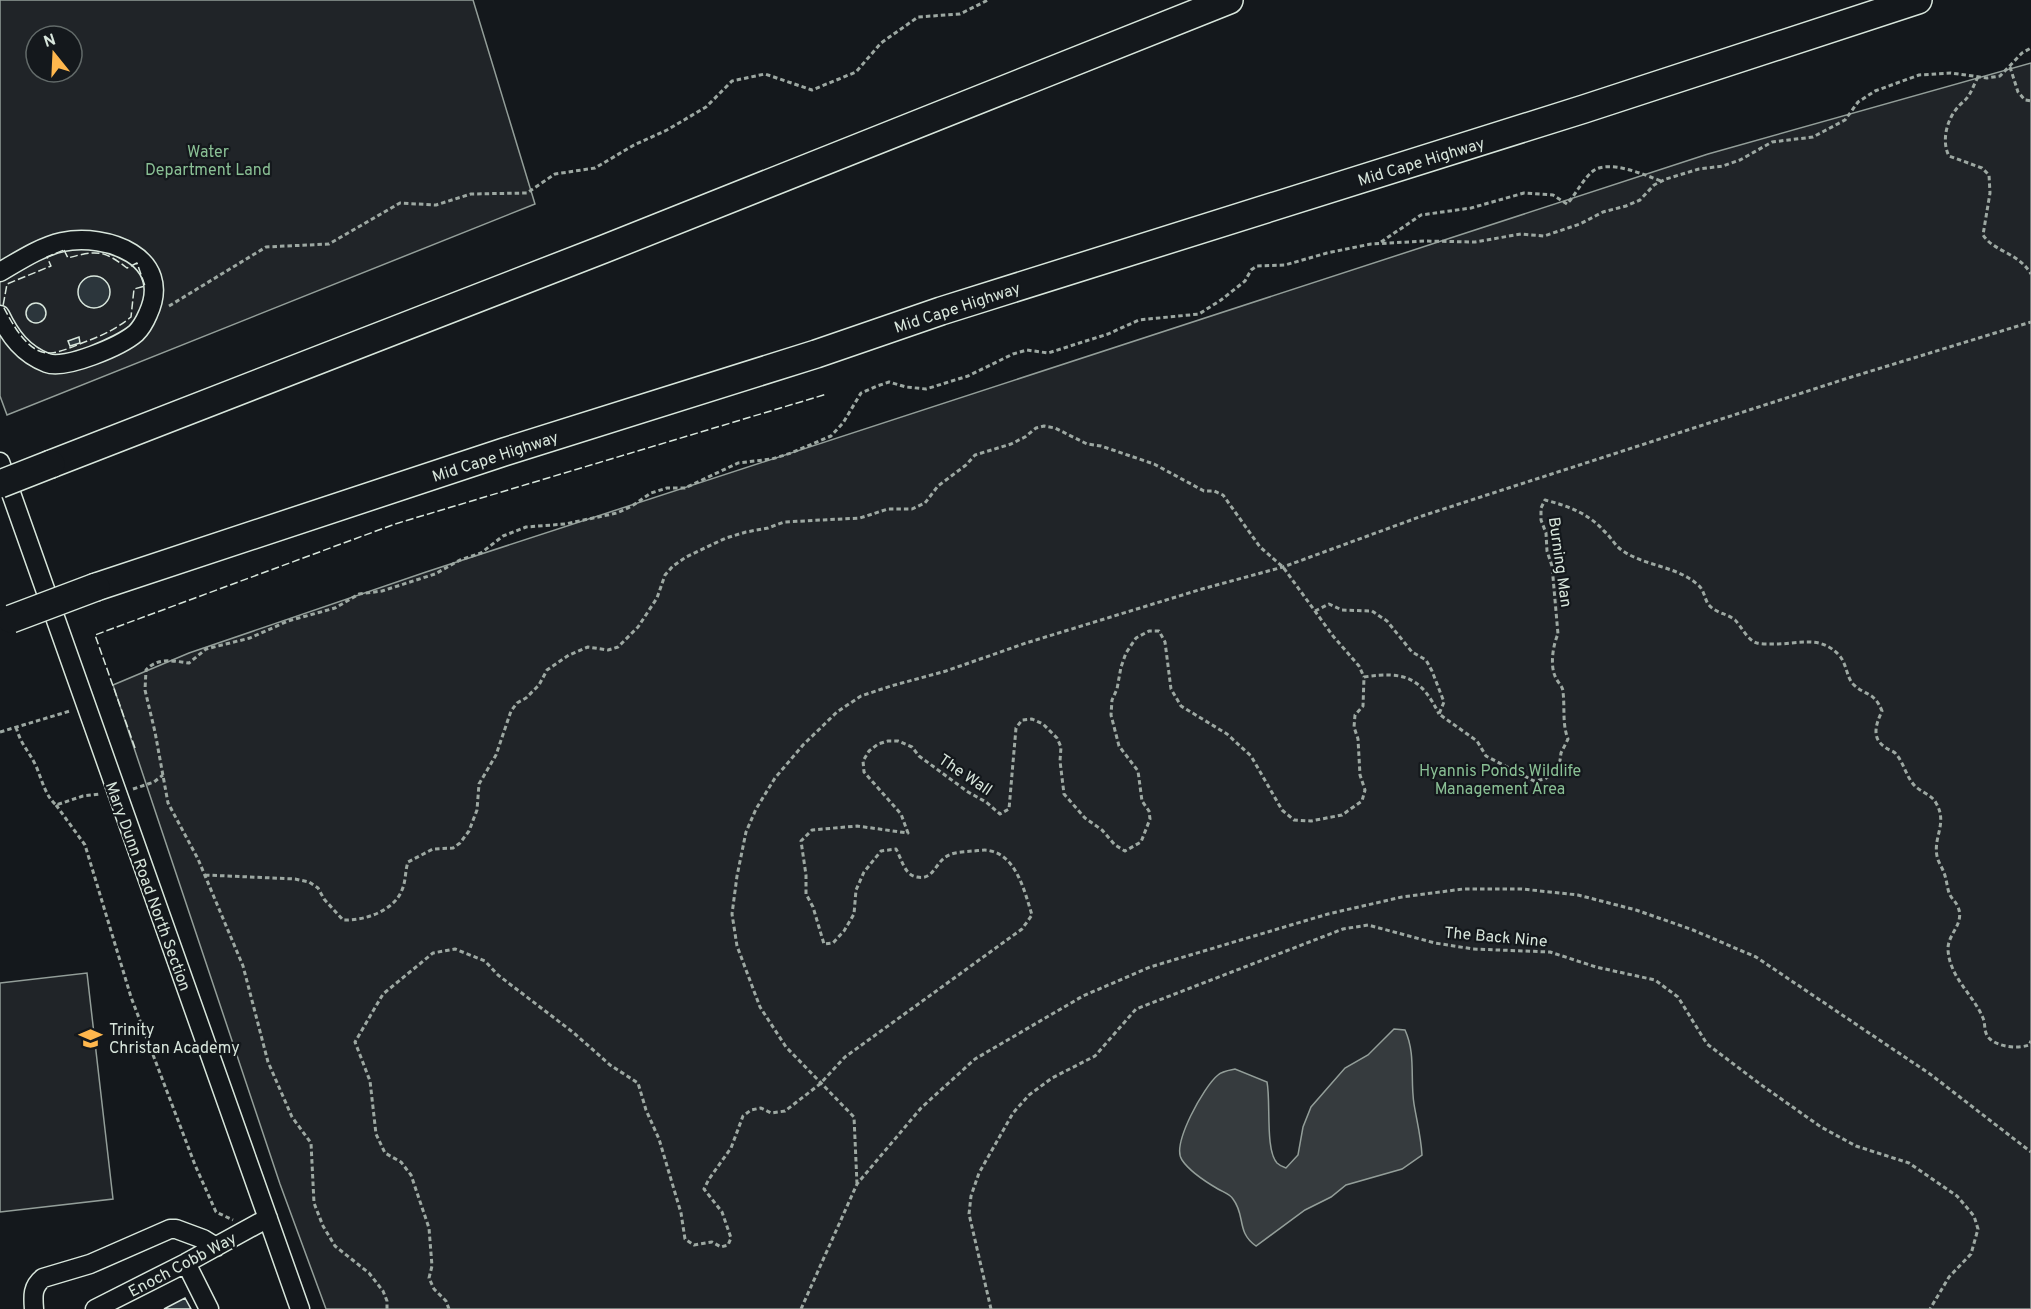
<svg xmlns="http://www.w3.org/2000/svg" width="2031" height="1309" font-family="Overpass,sans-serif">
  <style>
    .green { fill: #202428; stroke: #939e99; stroke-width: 1.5; fill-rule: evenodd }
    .water { fill: #363b3e; stroke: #939e99; stroke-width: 1.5 }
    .building { fill: #2c363c; stroke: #d8e6dc; stroke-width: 1.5 }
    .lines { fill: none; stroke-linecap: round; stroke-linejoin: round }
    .minor-casing { stroke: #d8e6dc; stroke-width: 21 }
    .highway-casing { stroke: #d8e6dc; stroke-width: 30 }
    .path { stroke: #9da8a2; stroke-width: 3; stroke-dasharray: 4.5 3; stroke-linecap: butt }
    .minor { stroke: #14181c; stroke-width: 18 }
    .highway { stroke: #14181c; stroke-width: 27 }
    .highway-bridge-casing { stroke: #d8e6dc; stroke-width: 30; stroke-linecap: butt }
    .highway-bridge { stroke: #14181c; stroke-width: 27 }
    .fence { stroke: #d8e6dc; stroke-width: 1.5; stroke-dasharray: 8 3; stroke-linecap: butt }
    .labels { text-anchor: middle; stroke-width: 4.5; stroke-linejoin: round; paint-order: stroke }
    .park-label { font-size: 16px; fill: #8ac095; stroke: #14181c }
    .street-label { font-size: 16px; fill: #d8e6dc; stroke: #14181c }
    .poi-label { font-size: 16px; fill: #d8e6dc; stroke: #14181c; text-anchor: start }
  </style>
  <rect width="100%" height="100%" fill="#14181c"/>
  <path class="green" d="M0,0H473L535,204L7,415L0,396ZM36,36H72V72H36Z
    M2031,63V1309H326L280,1184L113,685L189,653L426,572L1708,154Z
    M87,973L113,1199L0,1212V983Z"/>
  <path class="water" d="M1394,1029L1405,1030C1416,1054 1410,1079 1414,1104C1417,1122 1421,1137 1422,1155L1402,1169L1346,1185L1331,1197L1305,1210L1256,1246C1236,1232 1246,1216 1233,1199C1230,1194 1223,1192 1218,1189C1206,1182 1190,1172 1182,1160C1171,1145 1204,1086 1218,1075C1222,1071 1230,1070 1235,1069L1267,1082C1271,1102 1265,1150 1277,1163C1280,1166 1283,1167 1286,1168L1298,1155L1303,1127L1311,1107L1345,1068L1368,1055Z"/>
  <path class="building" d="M78 292a16 16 0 1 1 32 0a16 16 0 1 1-32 0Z
    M26 313a10 10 0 1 1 20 0a10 10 0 1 1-20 0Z
    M79,337L80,343L70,346L68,341Z
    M185,1298L191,1309H164Z"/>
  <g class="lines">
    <defs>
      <path id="minor" d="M0,272C19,261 40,247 62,242C107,233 174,257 148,314C145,321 141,328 136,333C121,346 65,370 47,363C23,354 10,336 0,315
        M0,462L300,1309
        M186,1263L209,1309
        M34,1309C33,1296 32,1287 43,1278L90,1264L170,1229H176L203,1239L216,1247
        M95,1309L186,1263L268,1218"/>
      <path id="highway" d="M51,464L604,249L1229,0
        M96,587L504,452L816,354L941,311L1584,109L1918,0"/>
    </defs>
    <use href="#minor" class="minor-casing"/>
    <use href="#highway" class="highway-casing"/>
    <path class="path" d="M2010,67L2018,92L2025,100L2031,101
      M1978,77C1974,84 1971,94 1966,99C1964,102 1961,103 1959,106C1947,118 1941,141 1949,156L1982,168L1989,175L1990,193L1983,235C1994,252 2018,252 2031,274
      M1381,242L1421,215L1471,208L1524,193L1553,195L1567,204C1576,194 1583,179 1593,171C1609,159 1645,175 1661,181
      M169,306L266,247L329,244L400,203L436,205L471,194L527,193L555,174L595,168L634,145L667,130L706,107L732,81L765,74L812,90L856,72L881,43L918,17L960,14L988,0
      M1315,611L1329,604L1342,610L1372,611L1387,621L1412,652L1426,660L1432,671L1444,702L1439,714L1477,741L1486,756L1534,781L1545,779L1559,768L1561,753L1568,739C1562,724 1565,708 1563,692C1563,686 1557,682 1555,676C1550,665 1553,645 1558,634L1552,566L1547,551L1546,533L1541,520V508L1545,500C1568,506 1588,513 1604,531C1611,537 1615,546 1623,551C1645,566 1676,566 1697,584C1704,589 1704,597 1708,604C1715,613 1726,613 1735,620C1742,627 1747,640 1757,643C1761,644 1767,644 1771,644C1798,645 1819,634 1839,655C1847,664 1846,676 1853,684C1865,696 1874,691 1882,711C1876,724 1871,738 1885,747C1888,750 1894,751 1896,754C1904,763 1906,777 1915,786C1921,792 1932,795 1936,803C1948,823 1933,837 1937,856C1938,862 1942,867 1944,873C1947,880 1947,889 1950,895C1952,899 1956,902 1958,907C1965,924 1948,933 1948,949C1949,977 1973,994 1983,1018C1986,1025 1983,1033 1990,1039C1999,1047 2018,1049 2029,1045L2031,1041
      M16,727C21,745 29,751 36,766C42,780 45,795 56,805L83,796L100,794
      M0,732L70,711
      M133,789L154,782L163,775
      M56,805L85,845L131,997L195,1165L216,1212L233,1220
      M205,875L295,879L309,882L318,888L324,899L343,920C364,921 394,911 402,890C406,881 405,871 408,862L433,849L453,848L460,843L469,831L477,810L479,784L496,755L511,711L517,703L526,698L539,685L547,670L569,655L588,647L608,650L618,647L638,627L657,598L665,575L673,566L686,557L726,538L746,532L768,528L784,522L860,518L888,509H912L925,503L938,486L966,465L975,455L1011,444L1025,437L1036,428L1044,426L1055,428L1087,444L1101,446L1154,464L1204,491H1214L1223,495L1260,547L1283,567L1333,636L1359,666L1364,677
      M857,1184L854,1117L786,1047L760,1007L737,946L732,914L737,876L746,832L756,809L775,778L803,745L837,712L861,696L891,686L946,671L1026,643L1202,589L1283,567L1422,516L1845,379L2031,322
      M387,1309V1301L383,1291L369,1273L335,1246L323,1226L314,1203L311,1143L292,1117L268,1062L243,966L198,859L168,803L155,732L145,690L146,670C158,657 173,661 189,663L206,649L250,638L288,621L335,608L359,594L382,591L435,574L460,560L481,553L503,536L526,527L565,524L617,513L632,506L651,493L667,488H685L738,463L772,459L791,453L831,436L843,423L861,393L877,386L889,382L906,387L926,389L968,376L1013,354L1027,350L1048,353L1108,334L1139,320L1199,314L1221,300L1245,281L1251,270L1257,266L1285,265L1327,253L1371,244L1425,241L1475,242L1521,234L1544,236L1580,224L1603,212L1626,206L1640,200L1654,185L1666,179L1699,169L1723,166L1740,160L1772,142L1813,137L1845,120L1858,102L1875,91L1919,75L1951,73L1987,78L2000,76L2022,53L2031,48
      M449,1309L446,1301L434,1289L429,1278L432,1266L429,1228L411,1175L401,1162L385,1153L376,1134L370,1081L355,1042L383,994L433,953L455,949L485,961L498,975L574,1033L610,1065L638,1083L646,1110L659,1139L681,1213L685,1239L694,1245L712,1242L721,1247L728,1245L731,1238L722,1212L704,1189L709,1179L731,1148L743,1116L751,1110L761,1108L771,1113L785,1111L820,1084L845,1057L1022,929L1032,915C1025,893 1017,857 991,851C985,849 978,851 972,851C962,852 949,852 942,860C934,868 931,880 917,877C904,875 902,859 896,849L881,851L864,872L856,890L854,914L844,931L833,943L824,944L813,907L806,894V875L801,841L812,830L857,826L908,833L901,814L864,772L863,761L869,751L878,744L888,741H898L912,747L919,756L968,792L986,802L1000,814L1009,809L1016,728L1022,720L1032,719L1043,724L1057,738L1061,747L1060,761L1064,794L1085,818L1102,830L1115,845L1125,851L1141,842L1150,819L1149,811L1142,801L1138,771L1119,746L1111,715L1112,700L1117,689L1121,667L1126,653L1136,638L1149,631H1159L1165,642L1171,689L1181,706L1227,734L1251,756L1282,810L1294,820L1311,821L1342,815L1362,801L1365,790L1360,775L1358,739L1354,727L1355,715L1363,706L1364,677C1404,671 1421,677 1439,714
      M801,1309L857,1184L921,1108L975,1059L1083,996L1150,967L1328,914L1402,897L1463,889H1522L1578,895L1636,910L1693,930L1756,957L1930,1074L2031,1152
      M991,1309L969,1214L971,1196L979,1173L1013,1113L1029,1095L1052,1078L1095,1056L1136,1009L1343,929L1368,925L1435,943L1473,949L1550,952L1596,967L1655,980L1678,997L1707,1044L1760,1084L1821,1127L1856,1146L1909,1163L1957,1196L1974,1216L1978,1229L1971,1254L1949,1277L1930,1309"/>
    <use href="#minor" class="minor"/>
    <use href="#highway" class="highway"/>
    <defs>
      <path id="highway-bridge" d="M0,484L51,464
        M11,619L96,587"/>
    </defs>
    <use href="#highway-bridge" class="highway-bridge-casing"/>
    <use href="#highway-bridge" class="highway-bridge"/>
    <path class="fence" d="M64,250L68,258C96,250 104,250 127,268L137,263L145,286L134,289L131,317C115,330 101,336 82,343C72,347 61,352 51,353C28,355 12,323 3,306L7,284L51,266L47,257Z
      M135,748L95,635L395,524L827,394"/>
  </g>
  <defs>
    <symbol id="school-bare" viewBox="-9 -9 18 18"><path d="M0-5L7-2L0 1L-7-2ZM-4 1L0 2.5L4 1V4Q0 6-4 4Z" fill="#ffb74d" stroke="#14181c" stroke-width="2.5" paint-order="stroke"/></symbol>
  </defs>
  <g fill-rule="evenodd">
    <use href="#school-bare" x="74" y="1022" width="33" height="33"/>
  </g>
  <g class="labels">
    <g class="park-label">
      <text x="208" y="157">Water<tspan x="208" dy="18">Department Land</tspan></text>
      <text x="1500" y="776">Hyannis Ponds Wildlife<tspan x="1500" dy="18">Management Area</tspan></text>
    </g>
    <g class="street-label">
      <text transform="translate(1421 161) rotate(-17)" y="6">Mid Cape Highway</text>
      <text transform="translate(957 307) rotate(-18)" y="6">Mid Cape Highway</text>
      <text transform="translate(495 456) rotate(-18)" y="6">Mid Cape Highway</text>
      <text transform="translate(1561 562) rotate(82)" y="6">Burning Man</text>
      <text transform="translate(966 774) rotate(34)" y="6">The Wall</text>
      <text transform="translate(149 886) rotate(70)" y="6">Mary Dunn Road North Section</text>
      <text transform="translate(1496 936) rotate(5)" y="6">The Back Nine</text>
      <text transform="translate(182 1264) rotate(-28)" y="6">Enoch Cobb Way</text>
    </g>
    <g class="poi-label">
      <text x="109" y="1035">Trinity<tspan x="109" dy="18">Christan Academy</tspan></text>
    </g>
  </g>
  <g transform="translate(54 54) rotate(342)"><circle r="28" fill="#14181c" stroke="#626a69" stroke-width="1.5"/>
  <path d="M0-4.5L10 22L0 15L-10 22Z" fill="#ffb74d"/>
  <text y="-9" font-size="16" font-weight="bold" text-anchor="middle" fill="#d8e6dc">N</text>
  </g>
</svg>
